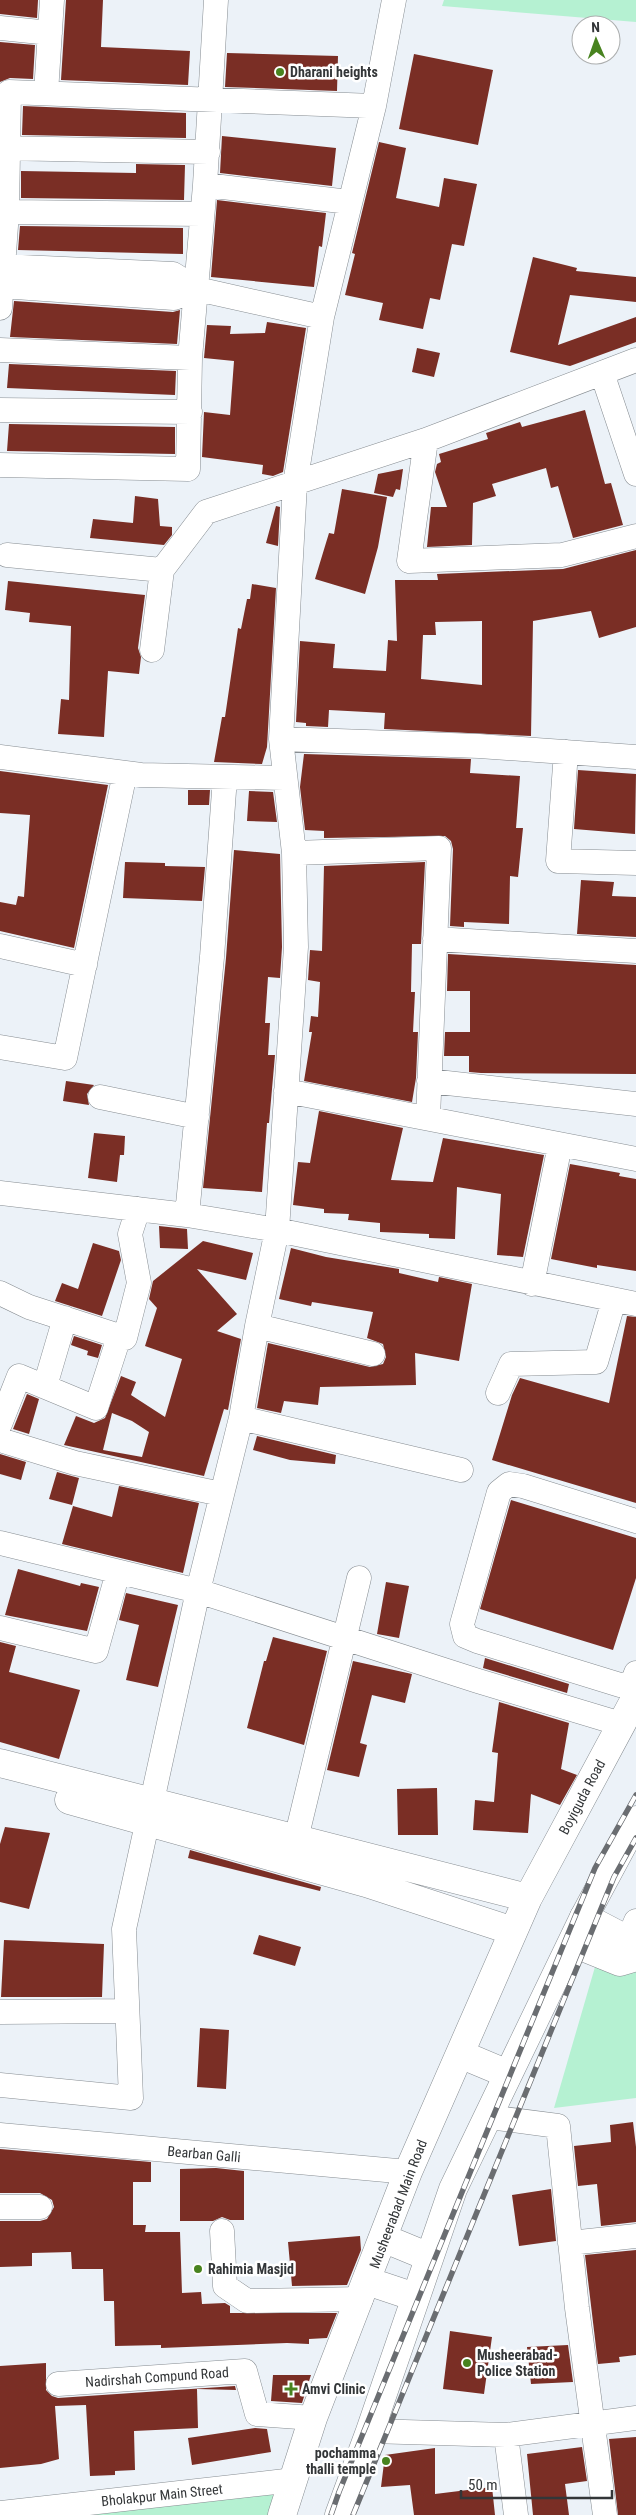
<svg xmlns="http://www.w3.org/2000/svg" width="636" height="2515" font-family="'Roboto Condensed',sans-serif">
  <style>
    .green { fill: #b5f1d2 }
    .building { fill: #7a2e25; fill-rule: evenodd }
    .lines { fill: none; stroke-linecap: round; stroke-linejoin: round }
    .street-casing { stroke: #878d92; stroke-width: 25 }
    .secondary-casing { stroke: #878d92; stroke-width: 29 }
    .primary-casing { stroke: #878d92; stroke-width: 29 }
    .street { stroke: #fff; stroke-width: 24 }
    .secondary { stroke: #fff; stroke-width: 28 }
    .primary { stroke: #fff; stroke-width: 28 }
    .rail-casing { stroke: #6a6d71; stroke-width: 5.5 }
    .rail { stroke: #fff; stroke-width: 4; stroke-dasharray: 11; stroke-linecap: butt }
    .poi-dot { fill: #48831f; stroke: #fff; stroke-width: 2 }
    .labels { text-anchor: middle; stroke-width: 5; stroke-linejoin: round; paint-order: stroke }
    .poi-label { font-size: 14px; font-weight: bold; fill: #333638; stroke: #fff; text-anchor: start }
    .street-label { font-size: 14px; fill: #333638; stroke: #fff }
  </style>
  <rect width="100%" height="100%" fill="#ecf2f8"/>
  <path class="green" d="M444,0H636V22L442,6Z
    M597,1960L636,1971V2098L554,2108Z
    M270,2488L290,2499L286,2515H77Z"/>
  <path class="building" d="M0,0H38L37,18L0,14Z
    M66,0H103L101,47L190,51L188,85L61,80Z
    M0,42L35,45L33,79L10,78L0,82Z
    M227,53L338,56L337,91L225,87Z
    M414,54L493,70L478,145L399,129Z
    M23,106L186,113V138L22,135Z
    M222,136L336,148L332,186L220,173Z
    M379,142L406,148L396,198L439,207L444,178L477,184L464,246L452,244L440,300L430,298L423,329L379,320L383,303L345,295L355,254L352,253Z
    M136,164L185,165L184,200L21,198V171L136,173Z
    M217,200L326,213L322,247L319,246L314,287L211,277Z
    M20,226L183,228V254L18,250Z
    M533,257L577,268L576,271L636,277V302L570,295L558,345L636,317V342L570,366L510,352Z
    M14,301L173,312L180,310L177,344L10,337Z
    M267,322L306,328L283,472L273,476L262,474L263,465L202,457L204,412L230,415L234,361L204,358L207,325L231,326L230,334L265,333Z
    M417,348L440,353L434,377L412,372Z
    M9,364L176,371L175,395L7,388Z
    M585,410L605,484L611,483L623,525L573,538L558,486L551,488L546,468L492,484L496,496L473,503L472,545L427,547L431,507H447L435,472L437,464L441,462L439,454L488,439L486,433L520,422L522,427Z
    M9,424L175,427V454L7,451Z
    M403,469L400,490L396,489L393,497L374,493L378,474Z
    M342,489L387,497L378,547L365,594L315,579L329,533L334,534Z
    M135,496L158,499L160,526L172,527V535L164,545L90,538L93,519L133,523Z
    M276,506L280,507L278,546L266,543Z
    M636,550V627L599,638L591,611L533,621L531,736L384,729L385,713L329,710L328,727L306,726V723L296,722L300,641L335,644L333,668L386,671L388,640L397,641L395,580H438L437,574L563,569ZM482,621V685L421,679L423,635H436L435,622Z
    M8,581L145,595L138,648L141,657L139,674L108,671L104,737L58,734L61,699L69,700L71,626L29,622L30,613L5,610Z
    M252,584L276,588L267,747L262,764L214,762L222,717H225L238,628L241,629L247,599H250Z
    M304,754L471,759L470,773L520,776L516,828H523L518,877L510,876L509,924L464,922V927L450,926L453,849L451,841L445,836L324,838V831L305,830L300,787Z
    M578,770L636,774L635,834L574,829Z
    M0,771L108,785L74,948L0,931V902L16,905L18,896L24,897L30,815L0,813Z
    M188,790H210L209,805H188Z
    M249,791L273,792L277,822L247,821Z
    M234,850L280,854L282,947L280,978L268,977L265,1023H270L268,1055H275L269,1123H267L262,1192L203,1188L226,958Z
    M125,862L165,863V866L205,867L202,901L123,898Z
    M425,862L421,944H412L411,992H415L413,1032H418L416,1078L412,1102L304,1081L312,1032H309L311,1016L318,1017L320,982L308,980L310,950L322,951L324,866Z
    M581,880L614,882L612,896L636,897V937L577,934Z
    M448,954L636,965V1074L481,1073L469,1072V1056H444L445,1032H470V991H447Z
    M66,1081L94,1085L87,1094L89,1105L63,1101Z
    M319,1111L403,1128L391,1180L433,1182L443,1138L544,1155L523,1257L497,1255L501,1194L457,1187L455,1239L429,1238V1234L380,1232V1223L348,1220L349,1214L324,1213V1209L293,1205L298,1162L310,1163Z
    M94,1133L125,1136L124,1155H120L117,1182L88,1178Z
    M570,1164L620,1173L619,1176L636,1179V1271L597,1265V1268L551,1259Z
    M159,1226L187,1229L188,1249L160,1248Z
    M203,1241L253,1253L246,1280L197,1269L237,1314L217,1331L241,1339L228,1410L224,1409L204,1476L64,1445L76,1416L94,1423L105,1418L121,1376L136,1382L131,1395L165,1417L182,1359L145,1346L157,1308L149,1299L153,1281ZM112,1413L132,1421L149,1432L142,1457L103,1450Z
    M93,1243L119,1251L121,1260L102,1316L55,1301L62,1283L78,1289Z
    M291,1248L326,1257L399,1269V1273L438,1282L439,1277L472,1284L459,1361L415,1353L416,1385L320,1387L318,1405L284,1401L281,1413L257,1408L268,1343L370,1367L383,1364L386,1357L383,1344L367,1338L373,1312L312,1302L311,1306L279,1299Z
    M627,1316L636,1317V1503L492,1460L512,1395L520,1378L609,1403Z
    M74,1336L102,1345L98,1358L87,1355L88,1351L71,1345Z
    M27,1394L39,1399L29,1434L13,1429Z
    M257,1436L336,1455L335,1464L290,1460L253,1450Z
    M0,1454L26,1462L21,1480L0,1474Z
    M57,1472L79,1478L72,1505L49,1499Z
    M119,1486L199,1503L183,1573L62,1544L73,1506L112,1517Z
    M511,1500L636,1538V1578L613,1650L480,1609Z
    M18,1569L80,1586L81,1583L99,1587L87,1631L5,1615Z
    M386,1582L409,1586L399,1638L377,1634Z
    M126,1593L178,1605L158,1687L126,1680L139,1625L119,1620Z
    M273,1637L327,1651L304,1745L247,1728L264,1661H266Z
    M0,1642L16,1646L9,1672L80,1690L59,1759L0,1742Z
    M485,1658L569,1684L567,1693L483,1668Z
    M353,1661L412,1674L405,1703L372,1695L360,1743L367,1745L359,1777L327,1770Z
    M499,1702L569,1723L561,1769L577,1775L560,1805L531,1794L528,1833L473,1830L475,1800L494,1802L498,1753L492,1752Z
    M437,1788L438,1835H398L397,1789Z
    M5,1827L50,1833L29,1909L0,1902V1844Z
    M190,1850L321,1887L320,1891L188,1858Z
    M259,1935L301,1947L295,1966L253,1954Z
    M4,1940L104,1944L102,1997H1Z
    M200,2028L229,2030L226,2089L197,2087Z
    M633,2122L636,2147V2222L601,2226L597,2184L578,2186L574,2146L611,2142L610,2125Z
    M0,2149L151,2162V2182H133V2225H146L145,2232H180L182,2293L201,2292L202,2304L225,2303L230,2306V2313H337L327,2338L309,2339V2344L287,2343L161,2348V2345L115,2346L114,2301H104L103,2269H72L71,2252L32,2253V2266L0,2267V2221H40L47,2219L54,2207L52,2200L40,2193H0Z
    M216,2168L244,2171V2220H230L222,2217L213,2221H180V2169Z
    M551,2189L556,2241L519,2246L512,2195Z
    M360,2236L361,2250L347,2285L292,2286L288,2242Z
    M636,2250V2355L619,2357L620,2362L598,2364L585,2255Z
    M450,2331L492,2337L484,2394L443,2389Z
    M568,2345L573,2382L531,2384L527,2347Z
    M46,2363V2390L52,2396L58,2398L235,2386L236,2390L197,2389L198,2428L134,2431L135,2470L115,2471V2475L90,2476L86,2405L55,2406L59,2459L41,2464L0,2468V2366Z
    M273,2375H311L302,2403L271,2401Z
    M255,2428L267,2429L271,2452L192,2465L188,2438Z
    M636,2437V2515H618L609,2439Z
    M582,2447L587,2481L565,2484L569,2515H533L527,2454Z
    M435,2448V2494L492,2487L495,2515H414L410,2485L381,2487L385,2455Z"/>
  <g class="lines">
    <defs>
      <path id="street" d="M0,28L50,33
        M46,93L52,0
        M0,148L208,152
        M205,185L349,202
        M7,212L202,214
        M0,266L173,274L197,289L322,317
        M0,286L174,298L197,289
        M0,308L7,212L9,92L374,106
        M0,350L190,358
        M602,373L636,474
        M0,410L190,412
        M426,440L409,561L562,555L636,536
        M0,465L188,469L190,358L205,185L216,0
        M7,555L162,570L206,512L426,440L636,360
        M152,650L162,570
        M281,739L479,746L636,757
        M566,752L558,861L636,863
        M0,757L141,775L284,778
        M294,853L439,848L428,1118
        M435,939L636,951
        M0,946L85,965
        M0,1047L65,1058L125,773
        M429,1081L636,1104
        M286,1091L636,1159
        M100,1097L197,1117
        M0,1193L187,1215L277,1230L636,1304
        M187,1215L212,957L225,777
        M532,1284L560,1145
        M0,1293L29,1307L125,1338L139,1283L130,1234L138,1209
        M257,1326L373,1354
        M45,1386L65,1318
        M498,1393L511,1364L596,1362L614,1300
        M241,1418L461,1470
        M0,1424L19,1376L96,1408L119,1337
        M0,1440L75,1463L221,1494
        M636,1521L523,1486L509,1484L499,1492L462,1624L465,1636L477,1641L620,1685C629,1685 633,1682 636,1673
        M0,1543L198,1591L478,1681L621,1724
        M0,1628L96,1651L118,1572
        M296,1839L359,1578
        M628,1940L636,1921
        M0,2012L127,2011
        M0,2085L131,2098L124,1929L198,1591L241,1418L257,1326L277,1230L296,947L294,853L281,739L295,484L322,317L374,106L394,0
        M489,2117L558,2126L577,2308L605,2515
        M0,2135L408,2172
        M0,2207H40
        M222,2231L225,2286L247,2301L361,2299
        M570,2243L636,2236
        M58,2384L245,2371L257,2414L313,2418
        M370,2431L506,2435L636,2418
        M506,2435L516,2515
        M0,2513L294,2480"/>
      <path id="secondary" d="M584,1917L628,1940L636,1955
        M573,1943L620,1962L636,1957"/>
      <path id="primary" d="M0,1763L528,1898
        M69,1800L366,1883L513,1931
        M460,2054L508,2074
        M383,2238L429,2257
        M367,2281L415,2297
        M282,2515L313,2418L408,2172L528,1898L636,1697
        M339,2515L370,2431L453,2189L584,1917L636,1820"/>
    </defs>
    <use href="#street" class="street-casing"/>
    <use href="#secondary" class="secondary-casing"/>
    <use href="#primary" class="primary-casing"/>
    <use href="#street" class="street"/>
    <use href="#secondary" class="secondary"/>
    <use href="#primary" class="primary"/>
    <defs>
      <path id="rail" d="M331,2515L339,2492L595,1868L636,1795
        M353,2515L614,1877L636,1838"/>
    </defs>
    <use href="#rail" class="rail-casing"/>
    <use href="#rail" class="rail"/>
  </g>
  <g class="poi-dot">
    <circle cx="280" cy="72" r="5"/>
    <circle cx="198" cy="2269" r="5"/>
    <circle cx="467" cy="2363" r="5"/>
    <path d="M288.5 2381.5h5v5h5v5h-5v5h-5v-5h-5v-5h5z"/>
    <circle cx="386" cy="2461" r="5"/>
  </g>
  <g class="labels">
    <g class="poi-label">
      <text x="290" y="77">Dharani heights</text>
      <text x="208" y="2274">Rahimia Masjid</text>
      <text x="477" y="2360">Musheerabad-<tspan x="477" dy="16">Police Station</tspan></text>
      <text x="302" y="2394">Amvi Clinic</text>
      <text x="376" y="2458" text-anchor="end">pochamma<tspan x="376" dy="16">thalli temple</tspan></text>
    </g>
    <g class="street-label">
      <text transform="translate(582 1797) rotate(-62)" y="5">Boyiguda Road</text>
      <text transform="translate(204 2154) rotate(5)" y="5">Bearban Galli</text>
      <text transform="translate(398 2204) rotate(-69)" y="5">Musheerabad Main Road</text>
      <text transform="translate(157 2377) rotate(-4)" y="5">Nadirshah Compund Road</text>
      <text transform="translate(162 2495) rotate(-6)" y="5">Bholakpur Main Street</text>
    </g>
  </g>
  <g transform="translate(596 40) rotate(358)"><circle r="24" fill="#ffffff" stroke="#adafaf"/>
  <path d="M0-4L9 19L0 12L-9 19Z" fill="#48831f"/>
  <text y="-8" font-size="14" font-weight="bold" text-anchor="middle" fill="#333638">N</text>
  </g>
  <path d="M461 2490v8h151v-8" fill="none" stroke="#333638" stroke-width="2.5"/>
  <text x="468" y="2490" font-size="15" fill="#333638" stroke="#ffffff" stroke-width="4" paint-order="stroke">50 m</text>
</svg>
